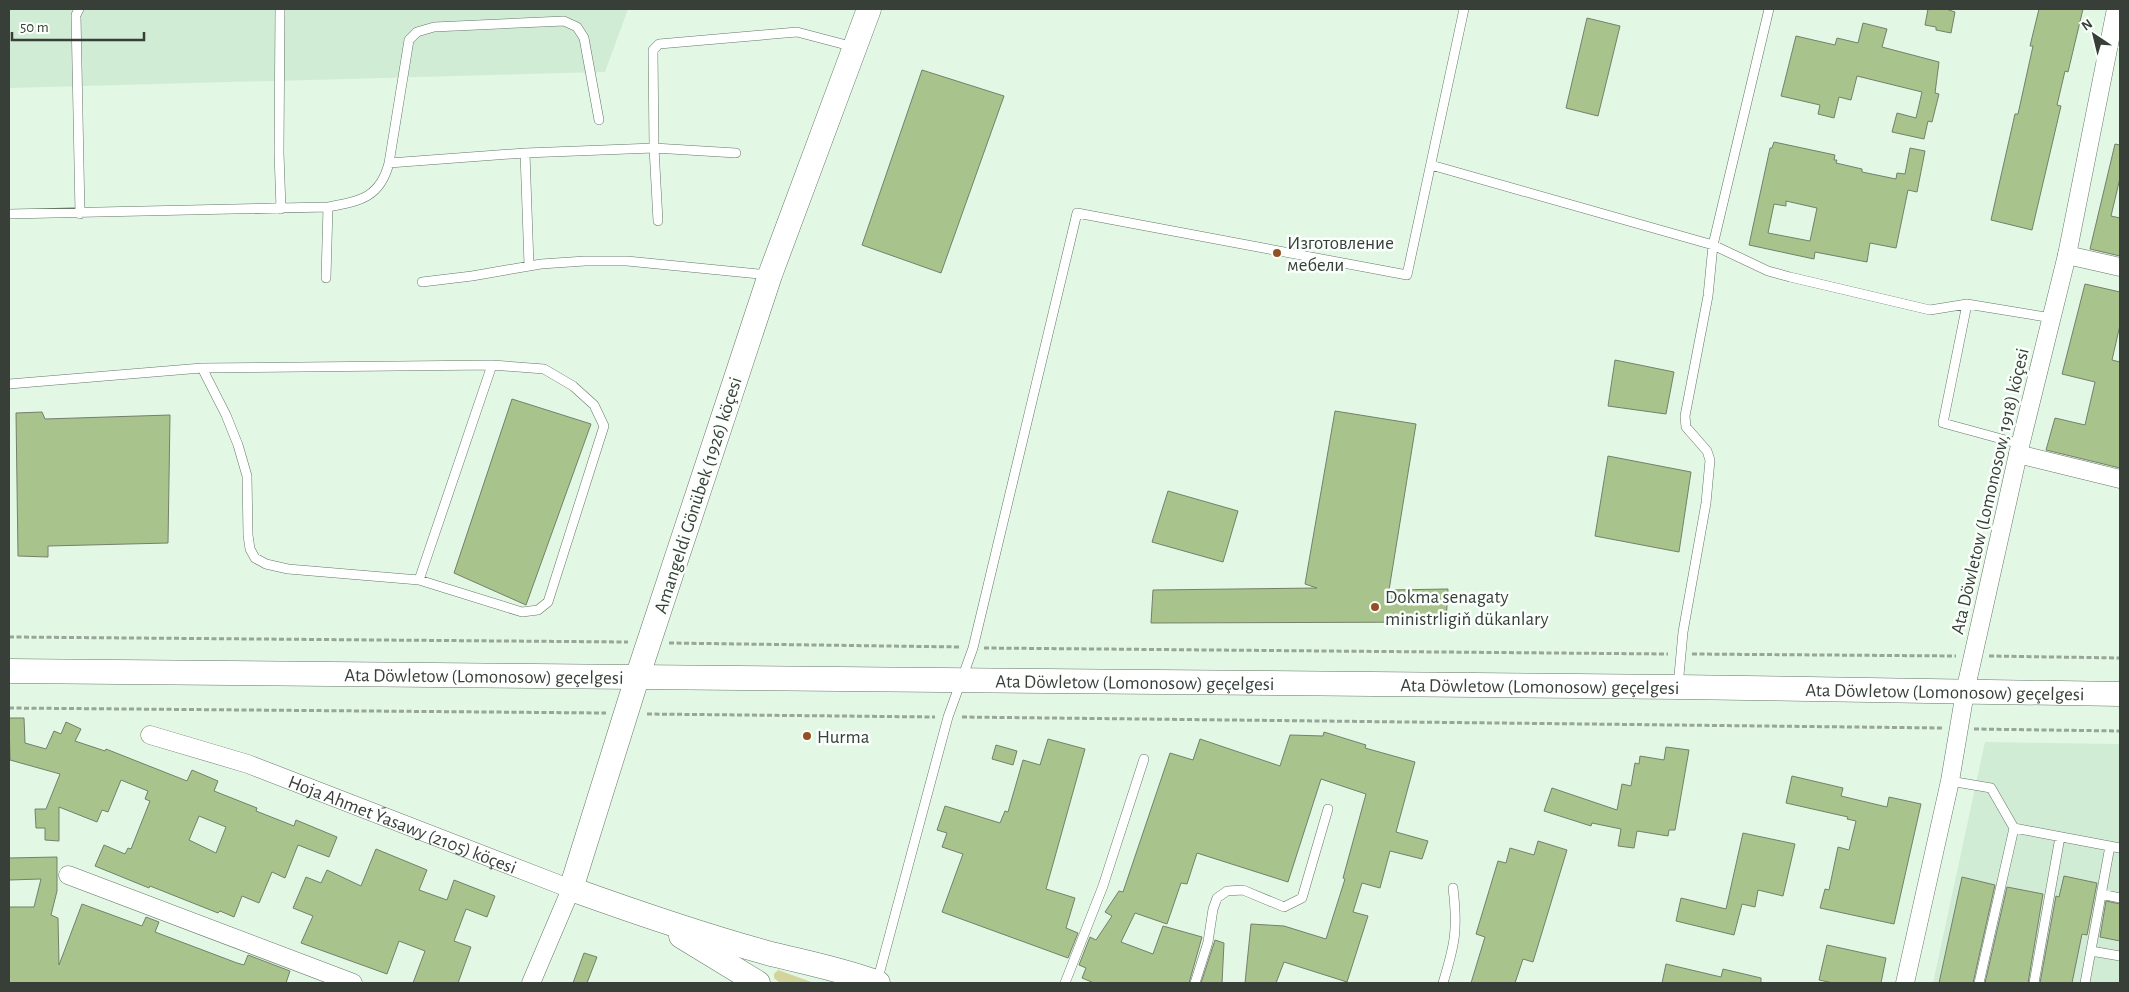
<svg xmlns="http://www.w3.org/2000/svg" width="2129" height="992" font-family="'Alegreya Sans',sans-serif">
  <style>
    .built { fill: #d1ecd5 }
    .green { fill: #d2d49c }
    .building { fill: #a8c38c; stroke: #75806b; fill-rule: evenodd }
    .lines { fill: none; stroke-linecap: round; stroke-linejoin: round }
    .lane-casing { stroke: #657767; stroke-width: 10 }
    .street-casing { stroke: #657767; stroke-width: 19 }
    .secondary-casing { stroke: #657767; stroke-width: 25 }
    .path { stroke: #97a698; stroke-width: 3; stroke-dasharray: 5 2.5; stroke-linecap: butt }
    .lane { stroke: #fff; stroke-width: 9 }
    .street { stroke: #fff; stroke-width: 18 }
    .secondary { stroke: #fff; stroke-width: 24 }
    .poi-dot { fill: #945022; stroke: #fafffb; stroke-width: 2 }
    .labels { text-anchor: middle; stroke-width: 5; stroke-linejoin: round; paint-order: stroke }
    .poi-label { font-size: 19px; fill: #373f38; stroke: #fafffb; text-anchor: start }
    .street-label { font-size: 19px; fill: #373f38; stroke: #fafffb }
  </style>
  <rect width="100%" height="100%" fill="#e2f7e4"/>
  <path class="built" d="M9,9H628L605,72L9,88Z
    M1985,742L2120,744V983H1933Z"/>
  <path class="green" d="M778,970L781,971L814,983H780L774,978V974Z"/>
  <path class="building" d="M1928,9H1946L1955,12L1951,33L1936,30V27L1925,25Z
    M2039,9H2083L2068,72L2065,71L2057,105L2061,106L2032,230L1991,220L2015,114H2018L2033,46H2030Z
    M1587,18L1620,26L1598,116L1566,108Z
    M1863,23L1887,29L1882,47L1939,62L1935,93L1939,94L1932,122L1928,121L1924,139L1892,132L1897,113L1916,118L1922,92L1857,76L1851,100L1839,97L1834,118L1818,114L1820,105L1781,96L1796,36L1835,45L1837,38L1858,43Z
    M922,70L1004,96L941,273L862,245Z
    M1774,142L1835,155L1834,160H1837L1836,163L1862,169V172L1896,179L1897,173L1905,174L1910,148L1925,151L1917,192L1908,190L1896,248L1870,243L1867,262L1815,252L1814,259L1749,245L1770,148H1772ZM1786,201L1817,208L1810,241L1768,233L1774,204L1786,206Z
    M2115,144L2120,145V178L2111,216L2120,218V256L2090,249Z
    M2085,284L2120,292V325L2112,360L2120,362V468L2046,450L2055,418L2085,425L2095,382L2062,374Z
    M1615,360L1674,372L1666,414L1608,406Z
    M512,399L591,424L526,605L454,573Z
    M1335,411L1416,424L1389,590L1448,589L1446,622L1151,623L1153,590L1317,588L1305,584Z
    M42,412L45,419L170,415L168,543L48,546V557L18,556L16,413Z
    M1608,456L1691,472L1679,552L1595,536Z
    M1168,491L1238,511L1223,562L1152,542Z
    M9,718H24L25,743L46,749L54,731L61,734L66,722L81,729L75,741L105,751L106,749L187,781L192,770L218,781L214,791L257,808L256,811L294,826L296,820L337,837L329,857L298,845L285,878L272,872L259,903L242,896L234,917L220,911L218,913L150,886L149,888L95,866L104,845L125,854L128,848L131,849L150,801L145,799L148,791L121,780L108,812L102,810L97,822L59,807V841L45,840V828H36L35,809H46L60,774L10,760ZM199,816L226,827L216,853L189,840Z
    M1324,732L1366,745L1365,748L1415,762L1396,832L1428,841L1422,859L1390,851L1380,888L1362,883L1353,912L1368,916L1347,982L1284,962L1276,983H1245L1251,924L1284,926L1326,939L1345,879L1343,878L1366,794L1321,779L1288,882L1197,853L1187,884L1181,883L1167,924L1135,913L1121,942L1153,954L1163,926L1202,937L1189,983H1094L1082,978L1086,968L1079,965L1090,937L1096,940L1112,916L1105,912L1119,891L1123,892L1170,753L1193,760L1200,739L1280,766L1290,735L1323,736Z
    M1048,739L1085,749L1046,889L1075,898L1066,928L1078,933L1068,958L942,912L963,854L942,847L947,833L937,830L945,806L1000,823L1005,811L1008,812L1023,760L1040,765Z
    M996,745L1017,751L1013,765L992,759Z
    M1666,747L1689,750L1675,830H1669L1668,836L1637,831L1634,848L1618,846L1621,829L1592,823L1591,826L1544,811L1552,788L1617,810L1622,784L1631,786L1635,763L1639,764L1640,756L1664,760Z
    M1792,776L1843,788L1841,796L1887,807L1889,797L1921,804L1894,924L1820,908L1825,889L1829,890L1838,847L1849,850L1856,821L1847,819L1848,817L1786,803Z
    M1743,833L1795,844L1783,896L1758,890L1755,907L1742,904L1734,935L1676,921L1681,898L1726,909Z
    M1538,841L1567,850L1533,962L1523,959L1515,983H1471L1485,937L1476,934L1498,861L1506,863L1510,848L1534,855Z
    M376,849L427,870L419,890L447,900L454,880L495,896L487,917L466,909L454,941L471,947L458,983H413L425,951L399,941L387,974L301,943L313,916L293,908L306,877L321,883L327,870L361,886Z
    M57,857V891L51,915L58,918L59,965L82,904L142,926L146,917L159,922L155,932L237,963L244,965L248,955L290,971L286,983H9V907H34L41,879L9,880V858Z
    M2064,876L2097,883L2087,935L2082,934L2072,983H2040L2056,896L2059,897Z
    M1962,877L1995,885L1973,983H1939Z
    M2007,887L2043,894L2028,983H1985Z
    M2106,901L2120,904V941L2100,937Z
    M1215,940L1224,943L1222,983H1201Z
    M1827,945L1886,958L1881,983H1833L1819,980Z
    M584,953L597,957L587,983H573Z
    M1666,964L1721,977L1723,969L1761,978V983H1662Z"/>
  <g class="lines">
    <defs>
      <path id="lane" d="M79,9L76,15L80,214
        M280,9L279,153L281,209
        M525,153L654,148L736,153
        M389,163L409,40L417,32L434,27L564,21L577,27L584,38L599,120
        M1431,165L1713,245L1768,271L1790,277L1930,310L1967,304L2052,318
        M9,214L328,207C360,201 380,198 389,163L525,153L529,265
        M658,221L654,148L653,50L659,44L797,32L854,47
        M326,278L328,207
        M422,282L472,276L541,264L585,261H627L769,275
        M1967,304L1943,423L2020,444
        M9,384L202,368L492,365L544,369L573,386L594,405L604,426L548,602L538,610L522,612L419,580L288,569L266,564L255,558L250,549L248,535L247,476L238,445L226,415L202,368
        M419,580L492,365
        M1678,686L1683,632L1706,503L1710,460L1707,451L1686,427L1685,416L1708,296L1713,245L1769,9
        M1950,781L1991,788L2014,828L1979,983
        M2014,828L2120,848
        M2101,894L2120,898
        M2091,951L2120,956
        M877,982L948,717L973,648L1077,213L1407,275L1464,9
        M1065,983L1103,886L1144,759
        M1195,983L1208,942L1213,909L1217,898L1227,891L1243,890L1284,907L1302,898L1328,809
        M1443,983C1455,944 1458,929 1453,888
        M2034,983L2060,837
        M2085,983L2110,846"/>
      <g id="street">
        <path d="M2067,255L2120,267"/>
        <path d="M2018,454L2120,479"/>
        <path id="s1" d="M150,735L248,764L571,889L531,983"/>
        <path d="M68,875L353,983"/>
        <path d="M1905,983L1950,781L1965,692L2018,454L2067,255L2116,9"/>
      </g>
      <g id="secondary">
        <path d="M869,9L770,275L637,678L571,889C635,912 699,934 764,952C802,962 841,969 878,983"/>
        <path id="s2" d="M9,671L1678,687L2120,694"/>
        <path d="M681,936L758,983"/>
      </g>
    </defs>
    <use href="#lane" class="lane-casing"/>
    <use href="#street" class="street-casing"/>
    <use href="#secondary" class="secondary-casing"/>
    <path class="path" d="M9,637L628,642
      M669,643L961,647
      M984,648L1668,654
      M1692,654L1956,656
      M1989,656L2120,658
      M9,708L606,713
      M647,714L935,717
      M962,717L1943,728
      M1974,729L2120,731"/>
    <use href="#lane" class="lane"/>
    <use href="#street" class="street"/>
    <use href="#secondary" class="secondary"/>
  </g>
  <g class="poi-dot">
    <circle cx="1277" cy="253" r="5"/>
    <circle cx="1375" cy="607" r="5"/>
    <circle cx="807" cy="736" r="5"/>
  </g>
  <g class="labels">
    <g class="poi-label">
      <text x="1287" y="249">Изготовление<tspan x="1287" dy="22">мебели</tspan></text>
      <text x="1385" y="603">Dokma senagaty<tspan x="1385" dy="22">ministrligiň dükanlary</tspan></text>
      <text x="817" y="743">Hurma</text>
    </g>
    <g class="street-label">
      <text transform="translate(1989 491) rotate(-77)" y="7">Ata Döwletow (Lomonosow, 1918) köçesi</text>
      <text transform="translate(697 495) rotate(-72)" y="7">Amangeldi Gönübek (1926) köçesi</text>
      <text dy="7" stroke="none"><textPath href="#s2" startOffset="475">Ata Döwletow (Lomonosow) geçelgesi</textPath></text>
      <text dy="7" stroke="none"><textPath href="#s2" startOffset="1126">Ata Döwletow (Lomonosow) geçelgesi</textPath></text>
      <text dy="7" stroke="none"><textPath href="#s2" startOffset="1531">Ata Döwletow (Lomonosow) geçelgesi</textPath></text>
      <text dy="7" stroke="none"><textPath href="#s2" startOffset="1936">Ata Döwletow (Lomonosow) geçelgesi</textPath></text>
      <text dy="7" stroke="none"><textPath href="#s1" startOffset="268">Hoja Ahmet Ýasawy (2105) köçesi</textPath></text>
    </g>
  </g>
  <rect width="2129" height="992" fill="none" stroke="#373f38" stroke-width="20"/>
  <g transform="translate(2094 35) rotate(325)" stroke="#fafffb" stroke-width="4" paint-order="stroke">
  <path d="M0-4L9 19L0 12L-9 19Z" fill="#373f38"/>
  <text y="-8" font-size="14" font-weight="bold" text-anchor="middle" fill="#373f38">N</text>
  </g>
  <path d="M12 32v8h132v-8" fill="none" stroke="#373f38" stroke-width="2.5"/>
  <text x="20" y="32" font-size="15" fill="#373f38" stroke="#fafffb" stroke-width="4" paint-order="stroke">50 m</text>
</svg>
